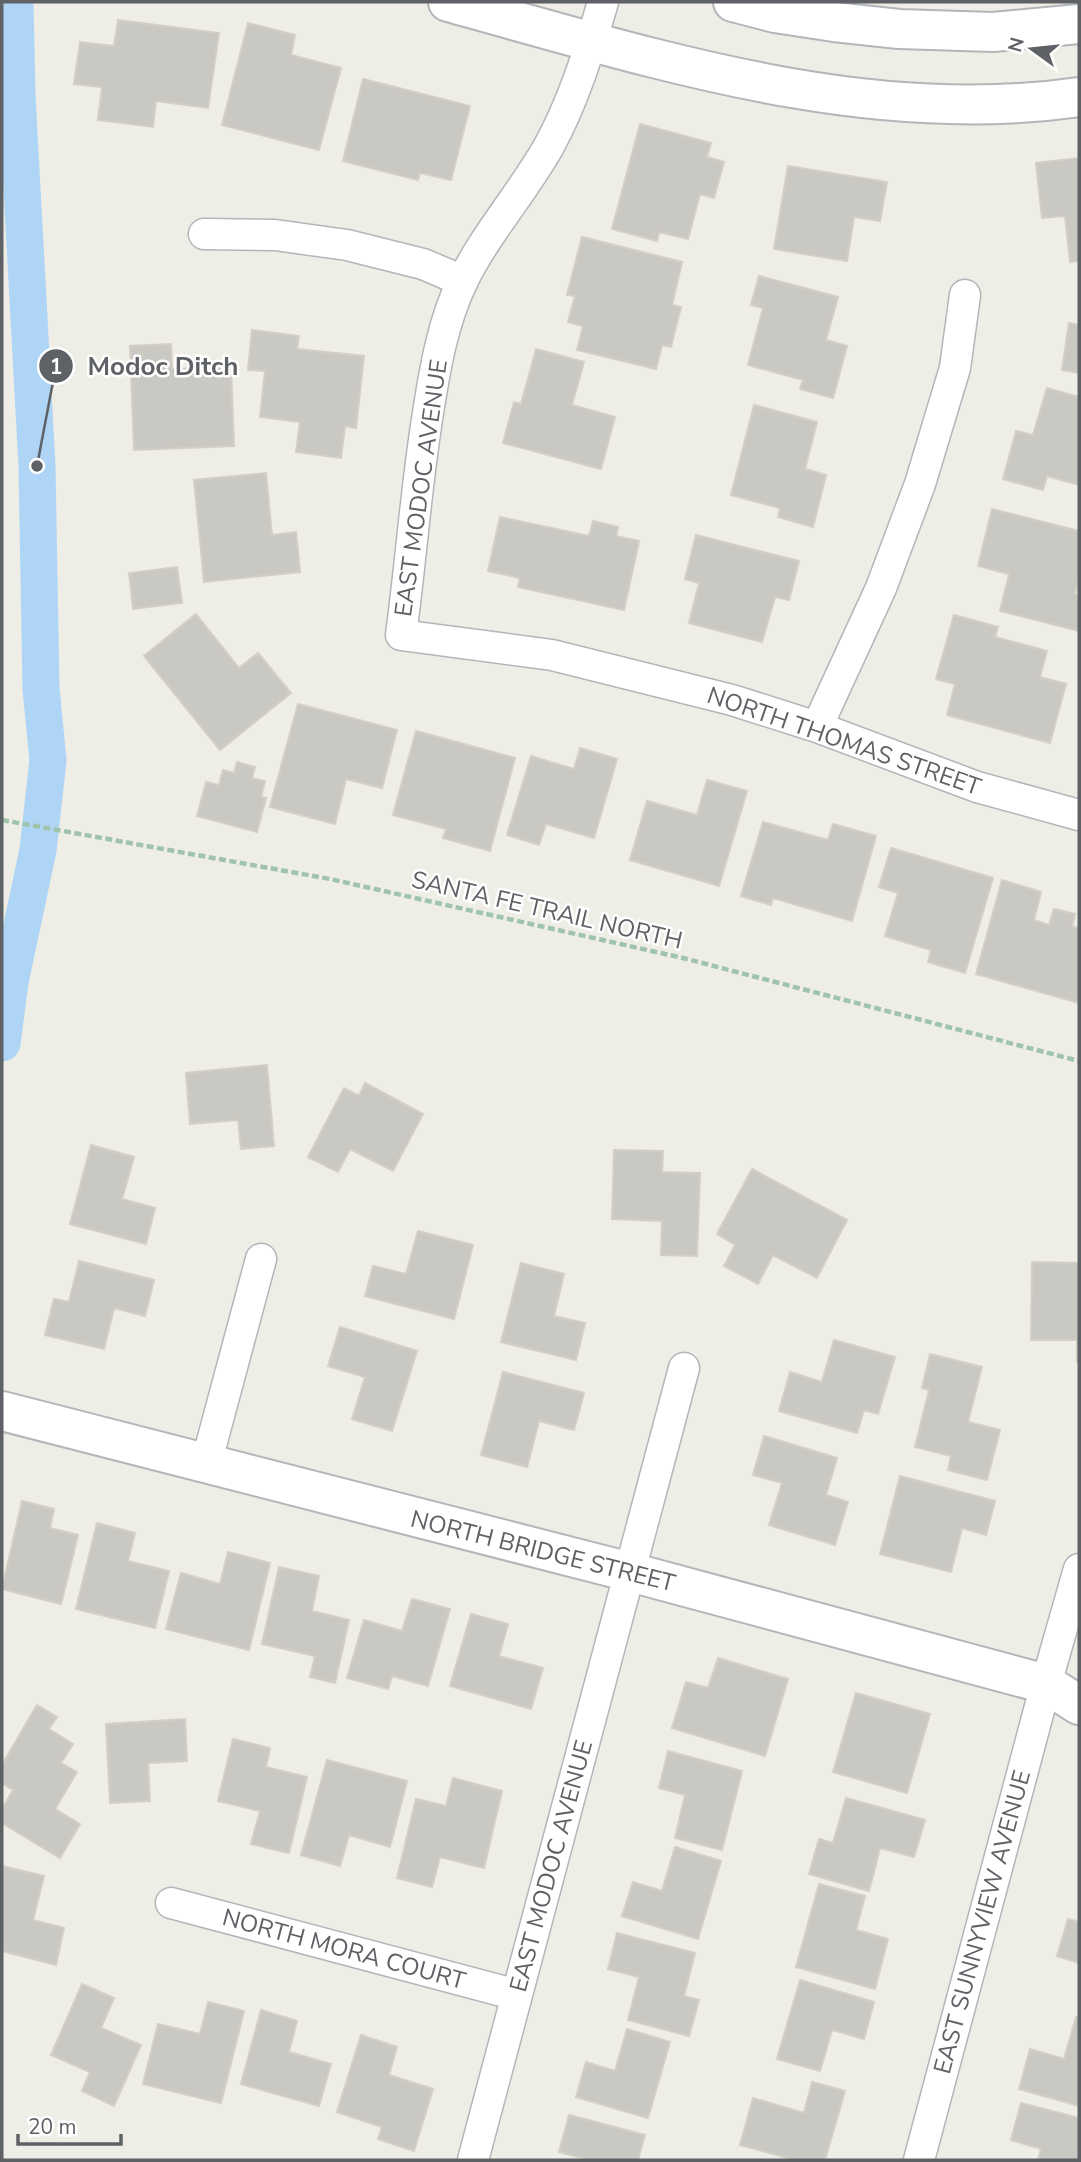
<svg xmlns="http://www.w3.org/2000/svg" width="1081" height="2162" font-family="'Nunito Sans',sans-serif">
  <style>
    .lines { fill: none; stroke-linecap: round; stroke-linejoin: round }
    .canal { stroke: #afd5f6; stroke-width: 37 }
    .building { fill: #cac8c3; stroke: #d2cfc5; stroke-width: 2 }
    .street-casing { stroke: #b3b6b9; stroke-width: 33 }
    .secondary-casing { stroke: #b3b5b9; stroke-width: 42 }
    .path { stroke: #9fc3ab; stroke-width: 4.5; stroke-dasharray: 7 3.5; stroke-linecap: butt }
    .street { stroke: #fff; stroke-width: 30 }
    .secondary { stroke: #fff; stroke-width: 38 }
    .labels { text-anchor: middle; stroke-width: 5; stroke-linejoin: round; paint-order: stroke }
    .street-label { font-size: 24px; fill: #5e6165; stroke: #fff }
    .leader { fill: none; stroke: #5e6165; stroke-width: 2.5 }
    .callout-dot { fill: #5e6165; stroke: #fff; stroke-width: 2.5 }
    .mark-label { font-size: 21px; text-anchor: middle; font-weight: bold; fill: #fff }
    .callout-label { font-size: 26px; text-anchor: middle; font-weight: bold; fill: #5e6165; stroke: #fff; stroke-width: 5; stroke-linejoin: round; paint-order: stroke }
  </style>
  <rect width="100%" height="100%" fill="#eeede6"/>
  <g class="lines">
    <path class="canal" d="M2,1043L10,982L38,850L48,760L41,689L37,466L17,96L15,2"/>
  </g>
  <path class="building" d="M118,20L219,33L208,108L156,101L153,127L98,120L102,87L74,84L80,42L114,46Z
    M248,23L295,35L291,55L341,68L319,150L222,125Z
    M363,79L470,106L451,180L420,173L418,180L343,161Z
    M640,124L711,143L707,157L724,162L714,198L700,194L688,239L659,232L657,241L612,229Z
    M1079,158V261L1070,262L1065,216L1042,218L1036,163Z
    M788,166L887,182L880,221L854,217L847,261L774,249Z
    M582,237L682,262L672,305L681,307L671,347L662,345L656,369L577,350L583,326L568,322L575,296L567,295Z
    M759,276L838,297L826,340L847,346L833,398L800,389L803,380L748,365L763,308L751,305Z
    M1069,323L1079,325V373L1062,370Z
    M252,330L299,336L297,349L364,356L356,428L345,426L341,458L296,452L300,422L260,417L265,371L248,370Z
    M171,344L172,369L231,367L234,446L134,450L130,346Z
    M536,349L584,362L572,405L615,417L601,469L503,443L514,402L521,404Z
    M1047,388L1079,397V485L1047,476L1043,490L1003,479L1016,431L1033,435Z
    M754,405L817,422L805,469L826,475L813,527L778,517L780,508L731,495Z
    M266,473L272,535L296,532L300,572L204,582L194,480Z
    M992,509L1079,531V577L1075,594L1079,595V631L1000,611L1009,574L978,566Z
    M500,517L589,536L593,521L618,527L616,536L639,541L624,610L518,587L520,578L488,571Z
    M696,535L799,561L789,600L775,597L762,642L689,623L699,583L685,579Z
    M177,567L182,603L133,609L129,573Z
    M196,614L239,668L258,653L291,693L220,750L144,656Z
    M954,615L998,627L995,637L1047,651L1040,677L1066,684L1050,743L947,715L955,684L936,679Z
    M298,704L397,730L382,788L346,779L335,824L270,807Z
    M416,731L515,758L490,851L443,838L446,829L393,815Z
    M580,748L617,759L594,838L546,824L539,845L507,835L531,756L574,769Z
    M237,762L255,767L252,778L265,781L261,797L266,798L257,832L197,816L206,782L219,785L223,770L234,773Z
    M707,780L747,791L719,886L630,860L647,801L697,815Z
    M763,822L828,840L833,824L876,836L852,921L773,898L771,905L741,896Z
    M891,848L993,878L965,973L928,962L931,950L885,936L898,893L879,887Z
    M1002,880L1041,892L1034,920L1049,925L1054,909L1075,914L1072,926L1079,929V1003L976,974Z
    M267,1065L274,1146L241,1149L238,1120L190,1124L186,1073Z
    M365,1083L423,1114L393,1171L350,1149L338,1172L308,1157L344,1088L359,1096Z
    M91,1145L134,1157L122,1199L155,1208L146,1244L70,1224Z
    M614,1150L663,1151L662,1172L700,1173L697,1256L661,1255L662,1221L612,1219Z
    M752,1169L847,1220L817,1278L773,1255L758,1284L724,1266L735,1245L717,1234Z
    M418,1231L473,1245L454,1319L365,1296L373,1266L406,1274Z
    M79,1261L154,1280L145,1316L114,1308L104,1349L45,1335L54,1299L69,1302Z
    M1032,1262L1079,1263V1362H1077V1340H1031Z
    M521,1263L564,1274L554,1316L585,1323L576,1360L501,1342Z
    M340,1327L417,1351L392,1431L352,1419L365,1377L328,1366Z
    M834,1340L895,1357L878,1414L864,1410L857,1433L779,1411L790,1372L822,1382Z
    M930,1354L982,1367L968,1422L1000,1430L987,1480L948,1470L951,1456L915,1447L929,1390L922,1388Z
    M503,1372L584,1393L574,1430L539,1421L527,1467L481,1455Z
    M764,1436L837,1458L826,1495L848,1502L835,1545L769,1525L782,1483L753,1475Z
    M900,1476L995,1501L986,1535L962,1528L951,1572L880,1554Z
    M22,1501L54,1509L50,1528L78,1535L61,1604L2,1589Z
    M97,1523L135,1533L128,1561L169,1571L155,1628L76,1609Z
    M228,1552L270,1563L249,1650L166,1629L181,1573L220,1584Z
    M279,1567L319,1576L312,1611L349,1620L335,1683L310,1677L315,1656L262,1644Z
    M412,1599L450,1609L428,1686L392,1676L388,1689L347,1678L364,1620L402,1631Z
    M471,1614L508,1624L499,1656L543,1668L531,1709L450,1686Z
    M718,1658L788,1679L765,1756L672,1728L686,1682L708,1688Z
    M856,1693L930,1714L907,1793L833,1772Z
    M37,1705L57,1717L49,1729L73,1744L61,1763L77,1772L55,1809L80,1824L60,1858L2,1823V1809L13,1790L2,1783V1765Z
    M185,1719L187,1761L148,1763L150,1801L110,1803L106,1724Z
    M233,1739L270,1748L266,1767L307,1777L289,1853L251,1844L260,1811L218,1801Z
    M668,1751L742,1771L722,1850L675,1838L685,1795L659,1788Z
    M327,1760L407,1781L390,1847L349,1835L340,1866L301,1855Z
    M453,1778L502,1791L484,1868L440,1857L432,1887L397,1878L416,1799L446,1806Z
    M846,1798L925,1820L914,1857L880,1848L869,1891L809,1874L819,1839L833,1843Z
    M675,1847L721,1861L698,1939L622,1916L633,1882L662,1891Z
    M2,1866L44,1876L33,1920L64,1928L56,1965L2,1951Z
    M819,1884L865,1896L856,1930L888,1939L875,1989L796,1967Z
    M1068,1919L1079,1922V1963L1057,1956Z
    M617,1933L695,1953L684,1996L699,2000L689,2036L628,2020L639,1977L608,1969Z
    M800,1980L874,2002L864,2039L832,2030L820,2071L777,2059Z
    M82,1984L114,1998L101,2028L141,2045L114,2106L82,2091L90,2072L51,2055Z
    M208,2002L244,2011L221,2103L143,2084L158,2024L200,2034Z
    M261,2010L297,2021L289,2052L331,2064L319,2106L241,2084Z
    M1076,2017L1079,2018V2106L1019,2089L1030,2049L1064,2059Z
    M627,2029L670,2042L648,2118L576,2097L586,2062L615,2071Z
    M361,2035L397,2047L389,2075L433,2089L414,2151L378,2139L382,2127L337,2112Z
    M812,2082L845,2091L825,2160H795L740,2145L753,2098L804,2113Z
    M1021,2103L1079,2118V2160H1038L1041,2149L1011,2140Z
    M569,2115L645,2135L638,2160H589L559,2152Z"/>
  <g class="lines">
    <defs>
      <path id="street" d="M603,2C589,51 574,100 549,146C523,192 487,232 463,280C443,321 435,368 428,413C416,487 411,561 401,635L552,655L732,700L817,727L977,787L1079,815
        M204,234L275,235L347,245L423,264L463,281
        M817,727L881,588L920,484L955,368L965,295
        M206,1464L261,1259
        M171,1903L517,1995
        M473,2160L684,1368
        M919,2160L1046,1684L1079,1569"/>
      <path id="secondary" d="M448,2C653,58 864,128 1079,97
        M733,2L775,13L834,22L899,29L993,32L1079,24
        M2,1411L630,1572L1046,1684L1079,1705"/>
    </defs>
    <use href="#street" class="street-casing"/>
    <use href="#secondary" class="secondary-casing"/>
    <path class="path" d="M2,820L330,879L683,958L1079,1061"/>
    <use href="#street" class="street"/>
    <use href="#secondary" class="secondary"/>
  </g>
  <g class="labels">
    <g class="street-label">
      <text transform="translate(421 488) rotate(-82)" y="8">EAST MODOC AVENUE</text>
      <text transform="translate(844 741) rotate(19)" y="8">NORTH THOMAS STREET</text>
      <text transform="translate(547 910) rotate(13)" y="8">SANTA FE TRAIL NORTH</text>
      <text transform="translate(543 1551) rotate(14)" y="8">NORTH BRIDGE STREET</text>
      <text transform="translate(551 1866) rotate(-75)" y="8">EAST MODOC AVENUE</text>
      <text transform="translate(982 1922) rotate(-75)" y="8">EAST SUNNYVIEW AVENUE</text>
      <text transform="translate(344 1949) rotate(15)" y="8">NORTH MORA COURT</text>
    </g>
  </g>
  <path class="leader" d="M37 466L56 366"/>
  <g class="callout-dot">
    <circle cx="37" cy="466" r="7"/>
    <circle cx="56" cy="366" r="18"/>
  </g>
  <g class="mark-label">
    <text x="56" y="374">1</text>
  </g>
  <g class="callout-label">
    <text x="163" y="375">Modoc Ditch</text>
  </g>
  <rect width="1081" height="2162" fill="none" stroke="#5e6165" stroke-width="7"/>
  <g transform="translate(1032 49) rotate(285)" stroke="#ffffff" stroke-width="5" paint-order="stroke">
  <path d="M0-5L12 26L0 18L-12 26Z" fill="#5e6165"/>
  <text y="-10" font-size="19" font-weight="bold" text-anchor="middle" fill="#5e6165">N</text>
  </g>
  <path d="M18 2134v10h103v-10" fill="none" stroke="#5e6165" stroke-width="3.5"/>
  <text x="28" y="2134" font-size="21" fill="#5e6165" stroke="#ffffff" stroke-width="5" paint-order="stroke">20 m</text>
</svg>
